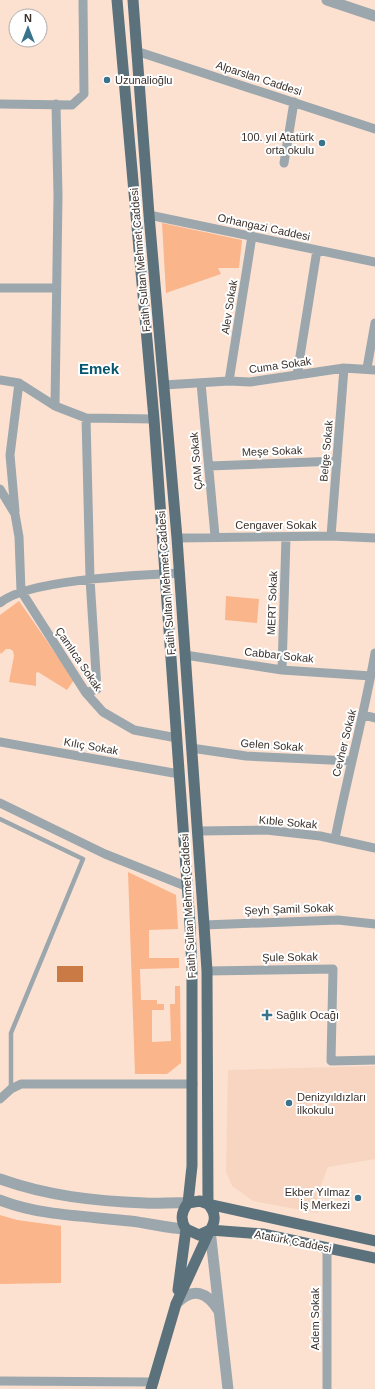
<svg xmlns="http://www.w3.org/2000/svg" width="375" height="1389" font-family="Helvetica,sans-serif">
  <style>
    .built { fill: #f7d5c1 }
    .green { fill: #fab58b }
    .water { fill: #ca7a44 }
    .lines { fill: none; stroke-linecap: round; stroke-linejoin: round }
    .service { stroke: #9ba7ad; stroke-width: 4.5 }
    .minor { stroke: #9ba7ad; stroke-width: 9 }
    .tertiary { stroke: #9ba7ad; stroke-width: 11 }
    .primary { stroke: #5b727c; stroke-width: 11 }
    .poi-dot { fill: #38728b; stroke: #fff; stroke-width: 1.5 }
    .labels { text-anchor: middle; stroke-width: 4; stroke-linejoin: round; paint-order: stroke }
    .street-label { font-size: 11px; fill: #3a302a; stroke: #fff }
    .poi-label { font-size: 11px; fill: #3a302a; stroke: #fff; text-anchor: start }
    .district-label { font-size: 15px; font-weight: bold; fill: #075670; stroke: #fff }
  </style>
  <rect width="100%" height="100%" fill="#fce1d1"/>
  <path class="built" d="M375,1066V1159L328,1167L321,1185L318,1213L253,1201L232,1186L226,1172L228,1070Z"/>
  <path class="green" d="M162,223L242,240L239,268H218L221,274L166,293Z
    M226,596L259,599L257,623L225,620Z
    M19,601L74,680L67,690L38,672L36,673V686L9,682L14,656L13,651L10,649H6L1,654L0,652V615Z
    M128,872L176,895L178,929L149,930V958H179V968L140,969L141,1000H157V1004H164V1010H152V1042L171,1041L170,1004H175V986H180L181,1063L167,1074H135Z
    M0,1215L17,1220L61,1226V1283L0,1284Z"/>
  <path class="water" d="M57,966H83V982H57Z"/>
  <g class="lines">
    <path class="service" d="M0,819L83,859L11,1033V1089"/>
    <path class="minor" d="M136,51L375,129
      M0,104L72,105L84,94L83,0
      M284,163L294,102
      M149,215L375,262
      M0,288H56
      M367,368L375,323
      M297,375L317,250
      M0,380L19,383L55,406L86,418L154,419
      M229,381L252,236
      M201,383L215,536
      M164,385L229,381L250,382L344,368L375,370
      M55,406L58,195L56,104
      M209,466L337,461
      M0,489L15,514L19,537L21,591L86,693L103,712L134,730L177,738
      M15,511L10,455L19,383
      M331,536L344,368
      M177,538L331,536L375,538
      M0,603C27,579 141,575 180,573
      M185,655L282,670L371,676
      M282,670L286,537
      M86,693L97,689L90,579L86,418
      M363,715L375,718
      M0,742L179,774
      M191,748L246,756L351,761
      M0,803L105,854L188,887
      M199,831L266,830L320,836L375,848
      M335,839C347,777 364,716 375,653
      M204,925L338,920L375,924
      M207,971L333,969L331,1061L375,1060
      M0,1099L11,1089L21,1084H193
      M327,1248V1389
      M0,1381L154,1382"/>
    <path class="tertiary" d="M327,0L375,16
      M0,1179C47,1196 95,1201 145,1203C159,1204 173,1202 188,1203
      M0,1200C41,1216 87,1216 130,1221C149,1223 166,1228 185,1229
      M210,1230L228,1389
      M176,1304C193,1286 207,1292 219,1311"/>
    <path class="primary" d="M117,0L154,419L190,925L192,971V1166L188,1203
      M133,0L149,215L177,538L204,925L207,971L208,1204C216,1213 216,1221 210,1230L199,1235L186,1229C180,1220 181,1212 188,1203L200,1201L208,1204L375,1241
      M210,1230L263,1234L375,1258
      M178,1290L186,1229
      M151,1389L176,1304L210,1230"/>
  </g>
  <g class="poi-dot">
    <circle cx="107" cy="80" r="4"/>
    <circle cx="322" cy="143" r="4"/>
    <path d="M265 1009h4v4h4v4h-4v4h-4v-4h-4v-4h4z"/>
    <circle cx="289" cy="1103" r="4"/>
    <circle cx="358" cy="1198" r="4"/>
  </g>
  <g class="labels">
    <g class="street-label">
      <text transform="translate(259 78) rotate(18)" y="4">Alparslan Caddesi</text>
      <text transform="translate(264 227) rotate(12)" y="4">Orhangazi Caddesi</text>
      <text transform="translate(140 260) rotate(-95)" y="4">Fatih Sultan Mehmet Caddesi</text>
      <text transform="translate(229 307) rotate(-81)" y="4">Alev Sokak</text>
      <text transform="translate(280 365) rotate(-8)" y="4">Cuma Sokak</text>
      <text transform="translate(272 451) rotate(-2)" y="4">Meşe Sokak</text>
      <text transform="translate(326 451) rotate(-85)" y="4">Belge Sokak</text>
      <text transform="translate(196 461) rotate(-95)" y="4">ÇAM Sokak</text>
      <text x="276" y="529">Cengaver Sokak</text>
      <text transform="translate(166 583) rotate(-94)" y="4">Fatih Sultan Mehmet Caddesi</text>
      <text transform="translate(272 603) rotate(-88)" y="4">MERT Sokak</text>
      <text transform="translate(279 655) rotate(6)" y="4">Cabbar Sokak</text>
      <text transform="translate(79 659) rotate(56)" y="4">Çamlıca Sokak</text>
      <text transform="translate(344 743) rotate(-76)" y="4">Cevher Sokak</text>
      <text transform="translate(272 745) rotate(4)" y="4">Gelen Sokak</text>
      <text transform="translate(91 746) rotate(10)" y="4">Kılıç Sokak</text>
      <text transform="translate(288 822) rotate(5)" y="4">Kıble Sokak</text>
      <text transform="translate(188 906) rotate(-93)" y="4">Fatih Sultan Mehmet Caddesi</text>
      <text transform="translate(289 909) rotate(-2)" y="4">Şeyh Şamil Sokak</text>
      <text transform="translate(290 957) rotate(-1)" y="4">Şule Sokak</text>
      <text transform="translate(293 1241) rotate(11)" y="4">Atatürk Caddesi</text>
      <text transform="translate(315 1319) rotate(-90)" y="4">Adem Sokak</text>
    </g>
    <g class="poi-label">
      <text x="115" y="84">Uzunalioğlu</text>
      <text x="314" y="141" text-anchor="end">100. yıl Atatürk<tspan x="314" dy="13">orta okulu</tspan></text>
      <text x="276" y="1019">Sağlık Ocağı</text>
      <text x="297" y="1101">Denizyıldızları<tspan x="297" dy="13">ilkokulu</tspan></text>
      <text x="350" y="1196" text-anchor="end">Ekber Yılmaz<tspan x="350" dy="13">İş Merkezi</tspan></text>
    </g>
    <g class="district-label">
      <text x="99" y="374">Emek</text>
    </g>
  </g>
  <g transform="translate(28 28)"><circle r="19" fill="#ffffff" stroke="#b0acaa"/>
  <path d="M0-3L7 15L0 10L-7 15Z" fill="#38728b"/>
  <text y="-6" font-size="11" font-weight="bold" text-anchor="middle" fill="#3a302a">N</text>
  </g>
</svg>
